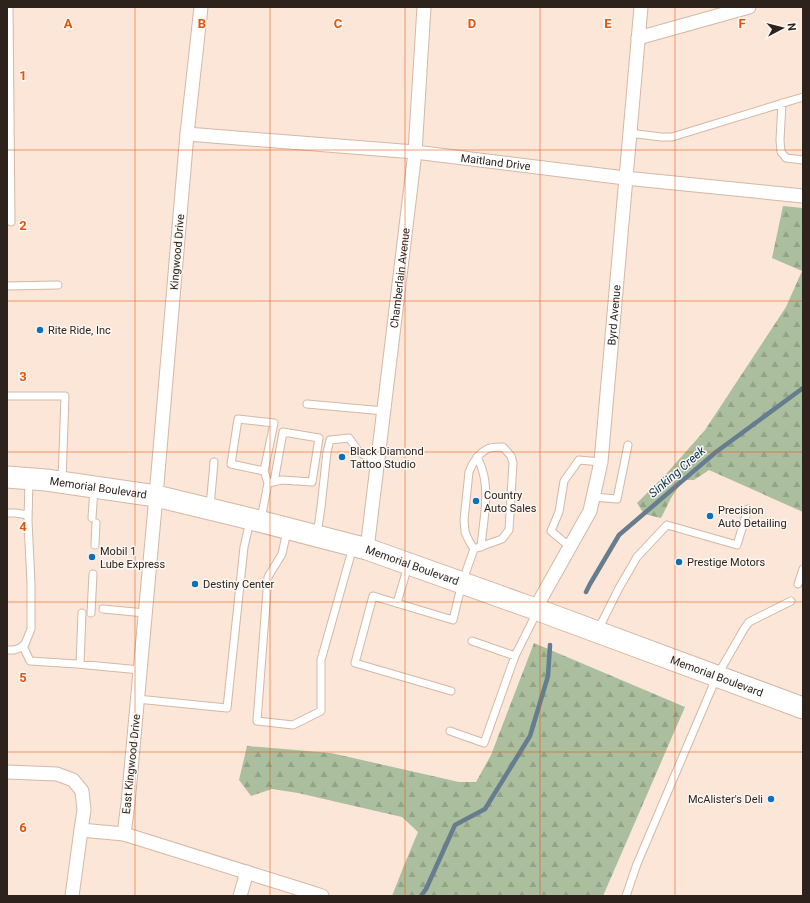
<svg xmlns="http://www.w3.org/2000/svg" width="810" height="903" font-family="Roboto,sans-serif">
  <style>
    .forest { fill: url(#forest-firs) }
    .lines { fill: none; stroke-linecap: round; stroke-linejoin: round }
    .stream { stroke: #667d90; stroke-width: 4.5 }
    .service-casing { stroke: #d3b8a6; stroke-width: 9 }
    .minor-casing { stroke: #d3b8a6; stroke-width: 15 }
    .primary-casing { stroke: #d3b8a6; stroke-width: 23 }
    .service { stroke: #fff; stroke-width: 7 }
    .minor { stroke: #fff; stroke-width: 13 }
    .primary { stroke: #fff; stroke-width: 21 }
    .grid { fill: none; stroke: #df560d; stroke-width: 1; stroke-opacity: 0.55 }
    .poi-dot { fill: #0c71bd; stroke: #fcf7f3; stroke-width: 1.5 }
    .labels { text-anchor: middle; stroke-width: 3; stroke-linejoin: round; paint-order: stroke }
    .street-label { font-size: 11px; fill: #2d231c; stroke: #fcf7f3 }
    .poi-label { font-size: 11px; fill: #2d231c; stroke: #fcf7f3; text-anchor: start }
    .water-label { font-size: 12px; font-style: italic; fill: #043452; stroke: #fcf7f3 }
    .grid-label { font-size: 13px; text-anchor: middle; font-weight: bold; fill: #df560d; stroke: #fcf7f3; stroke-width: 3; stroke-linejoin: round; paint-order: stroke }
  </style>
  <defs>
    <pattern id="forest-firs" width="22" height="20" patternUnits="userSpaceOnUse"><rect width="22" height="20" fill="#abbe9e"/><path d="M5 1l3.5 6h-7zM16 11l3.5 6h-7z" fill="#93a388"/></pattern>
  </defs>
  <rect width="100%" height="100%" fill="#fce6d7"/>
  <path class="forest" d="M783,206L803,208V512L709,470L694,480H683L671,498L661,518L644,514L637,503L667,473L705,430L786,307L802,271L772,258Z
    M534,643L685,707L603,896H392L403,868L418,832L402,817L298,793L272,789L251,796L239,780L247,746L331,753L459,782H476L491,755Z"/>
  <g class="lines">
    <path class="stream" d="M586,592L590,584L619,535L716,452L803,388
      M421,896L426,889L455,825L485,809L530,736L548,676L550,645"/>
    <defs>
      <path id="service" d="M9,7L11,222
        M782,103L780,140L781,152L786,158L803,160
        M629,133L661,137H672L803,97
        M7,286L58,285
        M7,396H65L62,481
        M307,404L384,411
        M503,447L511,456L513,463L509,530L502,539L474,549L469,541L465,532L464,520L469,472C472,463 480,451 490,448C494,447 499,447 503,447Z
        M477,457C479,461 481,465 482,469C490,492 483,523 481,547
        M264,471L231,464L238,419L274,423L264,471L268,483
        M593,497L617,499L628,445
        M210,507L214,462
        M7,513H15L28,515
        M92,518L94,488
        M261,519L268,483L282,480L312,482L319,438L283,432L274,482
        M287,531L282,554L268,577L257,721L293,725L321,711V660L353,547
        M317,535L321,507L327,452L330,440L349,438L359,452L377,463
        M95,545L96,523
        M570,547L551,531L559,512L564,481L579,460L601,462
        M798,584L803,569
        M397,603L408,566
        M103,609L145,613
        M91,613L93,574
        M598,630L619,588L637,557L667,525L737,545L748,509
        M472,641L515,656
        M23,646L30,661L77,664L140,670
        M7,650H14L20,648L25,644L31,629V583L28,521L29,479
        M80,664L82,613
        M451,691L355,663L373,596L453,620L462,583L474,549
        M137,699L227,708L244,547L250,521
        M450,731L484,743L515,656L537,612
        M626,896L637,864L717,676L744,629L749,622L791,601"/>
      <g id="minor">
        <path d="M201,7L187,134L156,496L128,803L124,834L313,893L322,896"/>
        <path d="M638,38L749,7"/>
        <path id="s1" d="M187,134L415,152L625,178L803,196"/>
        <path id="s2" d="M367,549L415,152L424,7"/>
        <path id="s3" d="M535,609L590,511L601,462L641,7"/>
        <path d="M7,772L57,774L73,780L82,791L84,810L81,830L124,834"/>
        <path d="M72,896L81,830"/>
        <path d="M240,896L247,872"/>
      </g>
      <g id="primary">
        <path id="s4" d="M7,477L46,480L156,496L251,519L367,549L538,610L803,708"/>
      </g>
    </defs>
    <use href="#service" class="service-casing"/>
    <use href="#minor" class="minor-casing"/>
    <use href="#primary" class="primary-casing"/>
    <use href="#service" class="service"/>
    <use href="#minor" class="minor"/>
    <use href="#primary" class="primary"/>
  </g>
  <path class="grid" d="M135,7V896M270,7V896M405,7V896M540,7V896M675,7V896M7,150H803M7,301H803M7,452H803M7,602H803M7,752H803"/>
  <g class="poi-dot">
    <circle cx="40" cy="330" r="4"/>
    <circle cx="342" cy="457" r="4"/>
    <circle cx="476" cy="501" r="4"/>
    <circle cx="710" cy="516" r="4"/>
    <circle cx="92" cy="557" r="4"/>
    <circle cx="679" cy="562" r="4"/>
    <circle cx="195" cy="584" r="4"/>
    <circle cx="771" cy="799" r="4"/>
  </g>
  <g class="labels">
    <g class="street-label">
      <text dy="4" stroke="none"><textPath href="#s1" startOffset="310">Maitland Drive</textPath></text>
      <text transform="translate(177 252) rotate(-85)" y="4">Kingwood Drive</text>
      <text dy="4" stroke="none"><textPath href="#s2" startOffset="273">Chamberlain Avenue</textPath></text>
      <text dy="4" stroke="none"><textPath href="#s3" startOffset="310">Byrd Avenue</textPath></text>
      <text dy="4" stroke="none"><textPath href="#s4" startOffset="92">Memorial Boulevard</textPath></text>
      <text dy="4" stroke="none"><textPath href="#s4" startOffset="416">Memorial Boulevard</textPath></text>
      <text dy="4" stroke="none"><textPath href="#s4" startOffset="740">Memorial Boulevard</textPath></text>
      <text transform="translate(131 764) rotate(-84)" y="4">East Kingwood Drive</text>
    </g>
    <g class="poi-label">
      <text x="48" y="334">Rite Ride, Inc</text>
      <text x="350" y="455">Black Diamond<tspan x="350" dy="13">Tattoo Studio</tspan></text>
      <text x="484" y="499">Country<tspan x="484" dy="13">Auto Sales</tspan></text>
      <text x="718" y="514">Precision<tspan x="718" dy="13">Auto Detailing</tspan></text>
      <text x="100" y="555">Mobil 1<tspan x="100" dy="13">Lube Express</tspan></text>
      <text x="687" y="566">Prestige Motors</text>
      <text x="203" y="588">Destiny Center</text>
      <text x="763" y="803" text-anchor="end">McAlister's Deli</text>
    </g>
    <g class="water-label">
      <text transform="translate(677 472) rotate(-41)" y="4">Sinking Creek</text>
    </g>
  </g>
  <g class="grid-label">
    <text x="68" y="28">A</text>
    <text x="202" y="28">B</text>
    <text x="338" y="28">C</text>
    <text x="472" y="28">D</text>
    <text x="608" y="28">E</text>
    <text x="742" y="28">F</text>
    <text x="23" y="80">1</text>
    <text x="23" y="230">2</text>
    <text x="23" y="381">3</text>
    <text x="23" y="531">4</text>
    <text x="23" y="682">5</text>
    <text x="23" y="832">6</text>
  </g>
  <rect width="810" height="903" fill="none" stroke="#2d231c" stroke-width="16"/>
  <g transform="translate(782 28) rotate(83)" stroke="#fcf7f3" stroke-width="3" paint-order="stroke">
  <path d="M0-3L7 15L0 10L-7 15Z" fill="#2d231c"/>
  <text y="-6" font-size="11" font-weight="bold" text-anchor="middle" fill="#2d231c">N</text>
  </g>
</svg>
